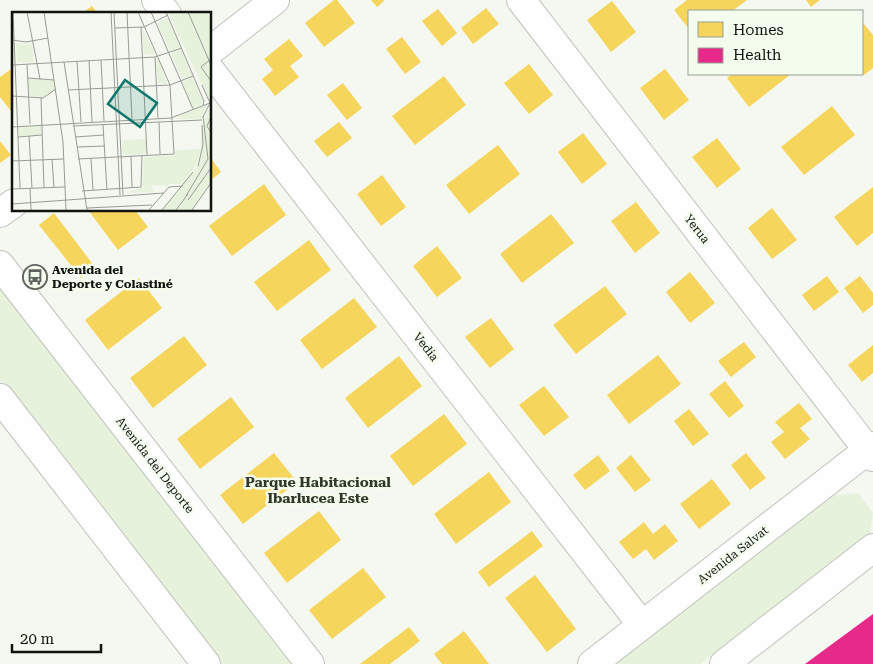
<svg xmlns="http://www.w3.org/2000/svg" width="873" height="664" font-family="'Roboto Serif',serif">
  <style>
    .green { fill: #e7f2dc }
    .homes { fill: #f6d55c }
    .health { fill: #e7298a }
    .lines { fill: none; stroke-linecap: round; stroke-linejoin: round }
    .street-casing { stroke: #c0c3bd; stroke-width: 30 }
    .secondary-casing { stroke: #c0c3bd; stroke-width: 30 }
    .street { stroke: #fdfefd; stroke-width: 28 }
    .secondary { stroke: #fdfefd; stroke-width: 28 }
    .labels { text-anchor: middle; stroke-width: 5; stroke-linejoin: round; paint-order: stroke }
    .street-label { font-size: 12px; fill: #11130e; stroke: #f4fced }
    .poi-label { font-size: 12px; font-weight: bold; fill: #11130e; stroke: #f4fced; text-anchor: start }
    .neighbourhood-label { font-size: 14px; font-weight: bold; fill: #31372b; stroke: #f4fced }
    .inset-road { fill: none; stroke: #999c96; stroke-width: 1 }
    .view { fill: #0f766e; fill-opacity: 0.15; stroke: #0f766e; stroke-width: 2.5 }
    .inset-edge { fill: none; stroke: #11130e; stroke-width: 2.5 }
  </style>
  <rect width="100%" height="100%" fill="#f4f8f0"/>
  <path class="green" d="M0,281L297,664H221L0,380Z
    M858,493L873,513L870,534L700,664H614L829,496Z"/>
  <path class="homes" d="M334,0H337L355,23L324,47L305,23Z
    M371,0H385L377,7Z
    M687,0H747L732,11H689V29L674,10Z
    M806,0H820L811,7Z
    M612,1L636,32L611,52L587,20Z
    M92,6L98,14H81Z
    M486,8L499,24L473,44L461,28Z
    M438,9L457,33L442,46L422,21Z
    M864,24L873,35V68L864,75L862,72V26Z
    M402,37L421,62L405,74L386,49Z
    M289,39L303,56L290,66L299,77L275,96L262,79L273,70L264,59Z
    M529,64L553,95L529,114L504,83Z
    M14,67V115L0,97V77Z
    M665,69L689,100L664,120L640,88Z
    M732,74H791L749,107L727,78Z
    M444,76L466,105L415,145L392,116Z
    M343,83L362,108L347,120L327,95Z
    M832,106L855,135L804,175L781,147Z
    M339,122L352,138L327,157L314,141Z
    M583,133L607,164L582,184L558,152Z
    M717,138L741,169L717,188L692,157Z
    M0,141L11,155L0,163Z
    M498,145L520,174L469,214L446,185Z
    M210,157L221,172L210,181Z
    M382,175L406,207L381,226L357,194Z
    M264,184L286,215L232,256L209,226Z
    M873,187V233L857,246L834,217Z
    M636,202L660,233L635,253L611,221Z
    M772,208L797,240L772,259L748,228Z
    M88,210H135L148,227L118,250Z
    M54,213L95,267L81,278L39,225Z
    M551,214L574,243L522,283L500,254Z
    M309,240L331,270L277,311L254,282Z
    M437,246L462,278L437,297L413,266Z
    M690,272L715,303L690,323L666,292Z
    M827,276L839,292L814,311L802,295Z
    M860,276L873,293V305L863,313L844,288Z
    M139,278L162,308L108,350L85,320Z
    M605,286L627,314L576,354L553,325Z
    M354,298L377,327L322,369L300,340Z
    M491,318L514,349L490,368L465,337Z
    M184,336L207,365L153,408L130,378Z
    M744,342L756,357L731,377L718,361Z
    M873,345V373L862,382L848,365Z
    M658,355L681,384L629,424L607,395Z
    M399,356L422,386L368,428L345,398Z
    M725,381L744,406L729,418L709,394Z
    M544,386L569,417L544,436L519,405Z
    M231,397L254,427L200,469L177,439Z
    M799,403L812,419L800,428L810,439L785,459L771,442L784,432L775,422Z
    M689,409L709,434L693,446L674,421Z
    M444,414L467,444L413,486L390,456Z
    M274,453L297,482L243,524L220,495Z
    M746,453L766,478L750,490L731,465Z
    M598,455L610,471L585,490L573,475Z
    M631,455L651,480L635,492L616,468Z
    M489,472L511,502L456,544L434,514Z
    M712,479L731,504L699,529L680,504Z
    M319,511L341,540L287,583L264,553Z
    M644,522L653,534L665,524L678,541L654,560L646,549L633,559L619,542Z
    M532,531L543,546L489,587L478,572Z
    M363,568L386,597L332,639L309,610Z
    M535,575L576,629L547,652L505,598Z
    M409,627L420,641L390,664H360Z
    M464,631L489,664H442L434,654Z"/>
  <path class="health" d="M873,614V664H805Z"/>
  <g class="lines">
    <defs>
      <path id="street" d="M156,0L167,14
        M521,0L873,457
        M210,51L275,0
        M210,70L642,625
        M0,213L14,203"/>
      <path id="secondary" d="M0,265L310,664
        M0,398L206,664
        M592,664L873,446
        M724,664L873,548"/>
    </defs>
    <use href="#street" class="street-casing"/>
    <use href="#secondary" class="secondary-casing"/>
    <use href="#street" class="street"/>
    <use href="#secondary" class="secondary"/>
  </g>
  <defs>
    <symbol id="bus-ring" viewBox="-11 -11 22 22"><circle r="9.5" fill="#f4fced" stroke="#60635d" stroke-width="1.5"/><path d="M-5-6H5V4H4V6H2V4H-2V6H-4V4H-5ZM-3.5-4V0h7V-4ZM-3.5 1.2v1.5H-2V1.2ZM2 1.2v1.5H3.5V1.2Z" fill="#60635d"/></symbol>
  </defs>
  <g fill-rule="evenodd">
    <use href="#bus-ring" x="21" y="263" width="28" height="28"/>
  </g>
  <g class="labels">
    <g class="street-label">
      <text transform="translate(697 229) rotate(52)" y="4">Yerua</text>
      <text transform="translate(426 347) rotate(52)" y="4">Vedia</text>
      <text transform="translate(155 465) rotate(52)" y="4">Avenida del Deporte</text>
      <text transform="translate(733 555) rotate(-38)" y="4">Avenida Salvat</text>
    </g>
    <g class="poi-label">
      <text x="52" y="274">Avenida del<tspan x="52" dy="14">Deporte y Colastiné</tspan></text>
    </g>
    <g class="neighbourhood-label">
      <text x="318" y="487">Parque Habitacional<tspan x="318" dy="16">Ibarlucea Este</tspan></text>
    </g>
  </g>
  <g transform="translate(12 12)">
    <rect width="199" height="199" fill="#f4f8f0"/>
    <path d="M156,0H195L199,7V171L180,198H150L187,152L190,116L198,91ZM155,5L169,35L158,39L145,11ZM130,16L143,41L142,43L132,42ZM4,31L20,32L22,50H5ZM169,37L180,63L170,67L159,42ZM144,46H146L155,72L146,71ZM180,65L191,88L190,93L181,96L170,70ZM16,66L42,68L44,77L31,86L17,84ZM195,93L189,107H164L165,105ZM29,114V123L7,124L6,115ZM134,127V142L111,143L110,128ZM189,137L185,151L171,172H157L155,176L152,173H139L142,180L112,181L135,174H130L132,145L163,143V138Z" fill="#e7f2dc"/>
    <path class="inset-road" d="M1,0L8,176M15,0L28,67M32,0L51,130L54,198M99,0L108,183M102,0L111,183M115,0L120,108M139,0L181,97M154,0L192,89L191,93M176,0L199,53M129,15L135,143M103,16L132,15L156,3M0,28L14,30L36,26M143,45L146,106M199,47L189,55L199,69M77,48L80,110M89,48L92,109M65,49L69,110M52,50L75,198M15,52L18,112M0,53L143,45L170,36M16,66L42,68M190,73L198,91L191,105M56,78L158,73L181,64M0,84L31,86L44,77M29,86L32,176M199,105L195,114L199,121M147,110L148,142M91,113L95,178M61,114L190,108M0,115L159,106L198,91M17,124L20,176M6,125L30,123M63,125L92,123M65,135L93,134M119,144L120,176M79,146L81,178M40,147L42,176M66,147L162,142L158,73L126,0M0,149L52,147M186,154L191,133L190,113M18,176L19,198M0,177L53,175M70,179L129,175L130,143M174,184L196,147L191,104M176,188L199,156M0,192L152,181M75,196L140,193M137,198L157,175L171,174M150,198L181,160M164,198L176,182M180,198L199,171"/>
    <path class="view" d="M113,68L145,91L128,115L96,92Z"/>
    <rect width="199" height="199" class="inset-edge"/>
  </g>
  <rect x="688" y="10" width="175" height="65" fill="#f4fced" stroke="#999f94"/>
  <rect x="698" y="22" width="25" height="15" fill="#f6d55c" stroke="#999f94"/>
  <text x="733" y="35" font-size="15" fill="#11130e">Homes</text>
  <rect x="698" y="48" width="25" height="15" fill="#e7298a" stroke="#999f94"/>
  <text x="733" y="60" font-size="15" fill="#11130e">Health</text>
  <path d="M12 644v8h89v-8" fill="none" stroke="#11130e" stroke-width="2.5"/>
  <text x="20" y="644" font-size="15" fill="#11130e" stroke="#f4fced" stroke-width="4" paint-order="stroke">20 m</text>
</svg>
